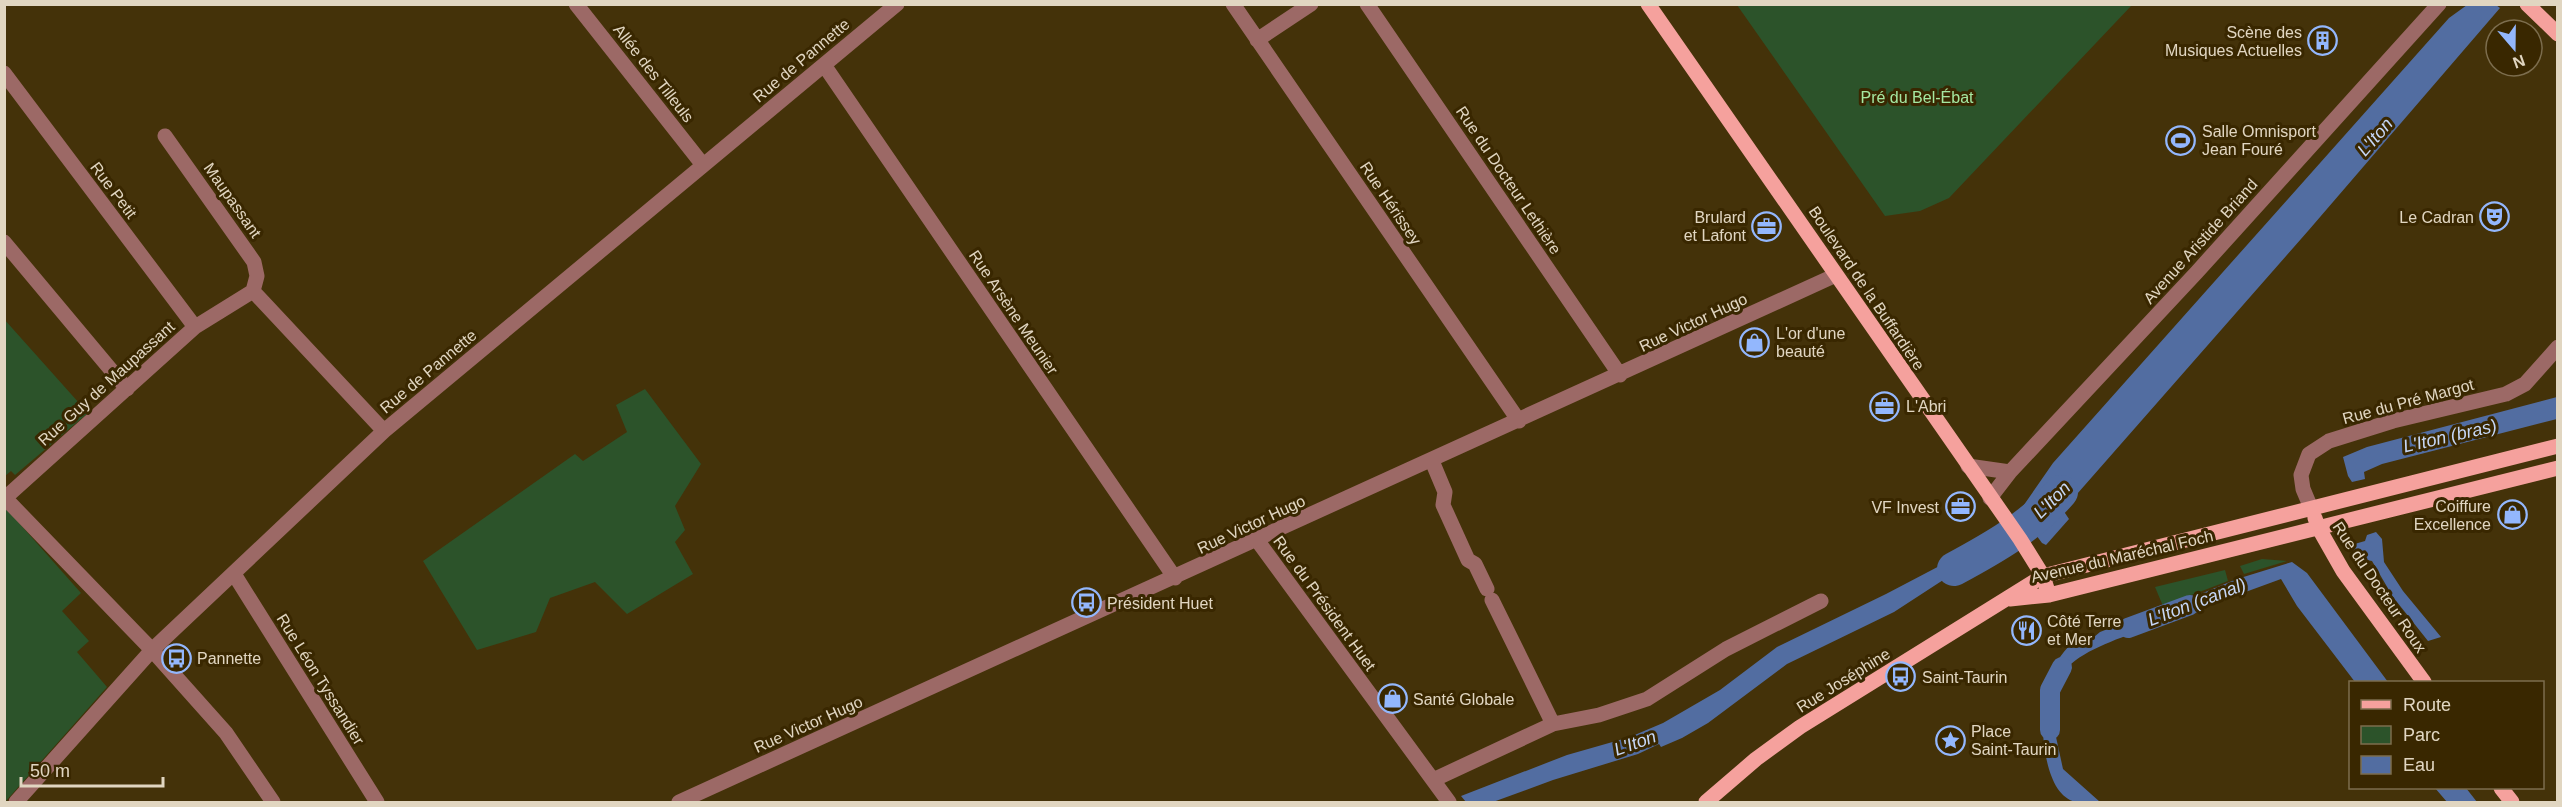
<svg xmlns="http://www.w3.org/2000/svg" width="2562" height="807" font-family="Helvetica,sans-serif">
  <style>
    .green { fill: #2c532a }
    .water { fill: #526da1 }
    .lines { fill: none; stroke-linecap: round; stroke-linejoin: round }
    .canal { stroke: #526da1; stroke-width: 20 }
    .river { stroke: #526da1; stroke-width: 34 }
    .minor { stroke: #9c6966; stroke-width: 15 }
    .major { stroke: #f5a19d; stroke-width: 15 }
    .labels { text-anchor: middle; stroke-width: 6; stroke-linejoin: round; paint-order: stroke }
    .poi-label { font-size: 16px; fill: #e1d6c1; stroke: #392700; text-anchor: start }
    .street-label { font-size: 16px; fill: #e1d6c1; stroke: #392700 }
    .park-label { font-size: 16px; fill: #a5e8a1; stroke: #392700 }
    .water-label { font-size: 18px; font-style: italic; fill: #c6d7f6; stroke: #392700 }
  </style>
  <rect width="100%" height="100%" fill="#443209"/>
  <path class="green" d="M1737,5H2132L1949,198L1920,211L1885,216Z
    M4,319L88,413L15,475L11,471L5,476Z
    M645,389L701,464L675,506L685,530L675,542L693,574L627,614L595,582L550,598L536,632L477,650L423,561L575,454L583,461L627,432L616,405Z
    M4,506L81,593L62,611L89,641L77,652L107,687L5,802Z
    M2262,559L2287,561L2244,574L2240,566Z
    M2225,570L2228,581L2163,606L2155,587Z"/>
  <path class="water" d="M2467,5H2496L2500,8L2308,231L2063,510L2069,519L2046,545L2042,543L2019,512L2053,463L2449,18Z
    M2557,397V419L2382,464L2364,472L2365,479L2352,482L2348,476L2343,457L2367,447Z
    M2376,532L2382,539L2384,562L2403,591L2441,637L2428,641L2393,597L2372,561L2356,558L2351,545L2365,541L2367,535Z
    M1989,540L1998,553L1957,571L1894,612L1787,664L1708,723L1682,738L1661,747L1659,744L1638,754L1553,780L1493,802H1466L1461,796L1567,755L1630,737L1663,723L1720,690L1777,647L1886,594Z
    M2292,562L2307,573L2388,682H2355L2297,606L2281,579L2169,620L2164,609L2237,579Z
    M2149,613L2155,625C2127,636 2092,646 2071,664C2062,672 2060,685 2058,695L2043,685L2051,677L2049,675C2056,663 2064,648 2076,641L2082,647L2100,632Z
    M2043,701L2057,710L2056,737L2063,769L2100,802C2093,803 2083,804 2076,802C2043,795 2041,727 2043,701Z
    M2435,788H2466L2477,802H2447Z"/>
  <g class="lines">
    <path class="canal" d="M2128,628L2190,605
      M2050,730V690L2062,667"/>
    <path class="river" d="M1954,569C1993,548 2032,526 2061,492"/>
    <path class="minor" d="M576,4L703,165
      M1233,4L1519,421
      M1367,4L1620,375
      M1257,40L1311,4
      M824,65L1175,578
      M4,73L195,327
      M165,136L254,262L257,276L253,291
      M4,242L127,389
      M1432,461L1445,492L1443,505L1468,560L1475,564L1487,589
      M1968,466L2010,472
      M1990,498L2010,472L2197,272L2439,4
      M2311,508L2303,489L2301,475L2309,454L2329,441L2393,421L2506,394L2525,384L2558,347
      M1257,540L1449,802
      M234,574L377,802
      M1492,600L1553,724
      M1433,780L1553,724L1599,715L1647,699L1726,649L1821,601
      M16,802L152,650L384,431L897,4
      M273,802L226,733L152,650L5,498L195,327L253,291L384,431
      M679,802L1836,275"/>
    <path class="major" d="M1648,4L2020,539L2043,576L2049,595
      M2527,4L2558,34
      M2315,518L2318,527L2343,571L2424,682
      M2010,599L2049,595L2558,468
      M2501,788L2512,802
      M1706,802L1756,759L1800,727L2043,576L2558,446"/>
  </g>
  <defs>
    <symbol id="building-ring" viewBox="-11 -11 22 22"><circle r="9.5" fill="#392700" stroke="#93b7fd" stroke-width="1.5"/><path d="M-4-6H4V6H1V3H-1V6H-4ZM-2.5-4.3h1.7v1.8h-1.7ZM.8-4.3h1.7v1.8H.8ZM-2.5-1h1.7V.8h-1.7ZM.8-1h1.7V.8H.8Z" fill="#93b7fd"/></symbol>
    <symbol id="stadium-ring" viewBox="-11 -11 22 22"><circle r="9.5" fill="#392700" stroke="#93b7fd" stroke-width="1.5"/><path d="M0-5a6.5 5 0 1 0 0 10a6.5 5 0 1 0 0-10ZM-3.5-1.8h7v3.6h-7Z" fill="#93b7fd"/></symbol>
    <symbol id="theatre-ring" viewBox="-11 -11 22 22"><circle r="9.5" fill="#392700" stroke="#93b7fd" stroke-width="1.5"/><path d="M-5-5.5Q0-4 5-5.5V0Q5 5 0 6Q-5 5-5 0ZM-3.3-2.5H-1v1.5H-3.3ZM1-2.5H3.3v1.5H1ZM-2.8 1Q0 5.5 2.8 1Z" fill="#93b7fd"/></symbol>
    <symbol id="office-ring" viewBox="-11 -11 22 22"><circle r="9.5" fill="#392700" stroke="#93b7fd" stroke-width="1.5"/><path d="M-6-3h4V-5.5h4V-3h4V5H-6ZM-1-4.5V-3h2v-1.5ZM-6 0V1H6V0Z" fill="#93b7fd"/></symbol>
    <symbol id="shop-ring" viewBox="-11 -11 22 22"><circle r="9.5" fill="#392700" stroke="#93b7fd" stroke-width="1.5"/><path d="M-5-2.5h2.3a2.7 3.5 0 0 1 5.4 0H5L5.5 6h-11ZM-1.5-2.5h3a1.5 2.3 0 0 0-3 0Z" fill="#93b7fd"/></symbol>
    <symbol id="bus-ring" viewBox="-11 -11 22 22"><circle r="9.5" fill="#392700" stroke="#93b7fd" stroke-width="1.5"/><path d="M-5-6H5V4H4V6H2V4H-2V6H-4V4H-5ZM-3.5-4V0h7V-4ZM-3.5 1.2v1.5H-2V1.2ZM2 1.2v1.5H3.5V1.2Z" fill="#93b7fd"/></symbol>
    <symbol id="restaurant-ring" viewBox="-11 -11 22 22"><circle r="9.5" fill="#392700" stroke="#93b7fd" stroke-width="1.5"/><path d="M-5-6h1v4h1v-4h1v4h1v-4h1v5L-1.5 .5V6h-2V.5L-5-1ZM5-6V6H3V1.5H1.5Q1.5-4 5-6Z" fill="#93b7fd"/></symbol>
    <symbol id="sight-ring" viewBox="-11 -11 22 22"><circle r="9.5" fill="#392700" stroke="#93b7fd" stroke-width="1.5"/><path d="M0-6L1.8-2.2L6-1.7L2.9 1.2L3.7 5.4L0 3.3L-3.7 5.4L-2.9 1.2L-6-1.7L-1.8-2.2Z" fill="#93b7fd"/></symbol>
  </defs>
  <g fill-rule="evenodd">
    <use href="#building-ring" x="2306" y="24" width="33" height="33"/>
    <use href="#stadium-ring" x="2164" y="124" width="33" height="33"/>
    <use href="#theatre-ring" x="2478" y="200" width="33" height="33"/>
    <use href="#office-ring" x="1750" y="210" width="33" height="33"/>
    <use href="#shop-ring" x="1738" y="326" width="33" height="33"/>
    <use href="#office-ring" x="1868" y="390" width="33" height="33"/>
    <use href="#office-ring" x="1944" y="490" width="33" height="33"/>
    <use href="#shop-ring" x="2496" y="498" width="33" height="33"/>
    <use href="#bus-ring" x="1070" y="586" width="33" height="33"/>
    <use href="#restaurant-ring" x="2010" y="614" width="33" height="33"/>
    <use href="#bus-ring" x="160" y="642" width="33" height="33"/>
    <use href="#bus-ring" x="1884" y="660" width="33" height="33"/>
    <use href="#shop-ring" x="1376" y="682" width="33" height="33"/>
    <use href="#sight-ring" x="1934" y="724" width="33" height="33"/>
  </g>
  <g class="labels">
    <g class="poi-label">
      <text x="2302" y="38" text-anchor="end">Scène des<tspan x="2302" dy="18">Musiques Actuelles</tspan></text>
      <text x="2202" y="137">Salle Omnisport<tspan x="2202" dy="18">Jean Fouré</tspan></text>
      <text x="1746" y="223" text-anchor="end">Brulard<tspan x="1746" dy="18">et Lafont</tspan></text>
      <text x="2474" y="223" text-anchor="end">Le Cadran</text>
      <text x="1776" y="339">L'or d'une<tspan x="1776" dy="18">beauté</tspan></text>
      <text x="1906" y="412">L'Abri</text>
      <text x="2491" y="512" text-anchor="end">Coiffure<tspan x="2491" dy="18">Excellence</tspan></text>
      <text x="1939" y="513" text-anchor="end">VF Invest</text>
      <text x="1107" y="609">Président Huet</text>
      <text x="2047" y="627">Côté Terre<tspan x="2047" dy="18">et Mer</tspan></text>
      <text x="197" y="664">Pannette</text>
      <text x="1922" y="683">Saint-Taurin</text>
      <text x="1413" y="705">Santé Globale</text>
      <text x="1971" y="737">Place<tspan x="1971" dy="18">Saint-Taurin</tspan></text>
    </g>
    <g class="street-label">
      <text transform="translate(801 60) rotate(-40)" y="6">Rue de Pannette</text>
      <text transform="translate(654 73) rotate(52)" y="6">Allée des Tilleuls</text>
      <text transform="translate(1509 180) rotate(56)" y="6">Rue du Docteur Lethière</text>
      <text transform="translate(114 190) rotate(53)" y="6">Rue Petit</text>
      <text transform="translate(233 200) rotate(55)" y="6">Maupassant</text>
      <text transform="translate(1391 203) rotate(56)" y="6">Rue Hérissey</text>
      <text transform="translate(2200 241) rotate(-48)" y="6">Avenue Aristide Briand</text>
      <text transform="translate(1867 288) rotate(56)" y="6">Boulevard de la Buffardière</text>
      <text transform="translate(1014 312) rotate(56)" y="6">Rue Arsène Meunier</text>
      <text transform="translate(1693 322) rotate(-25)" y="6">Rue Victor Hugo</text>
      <text transform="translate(428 371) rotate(-40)" y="6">Rue de Pannette</text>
      <text transform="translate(106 383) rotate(-42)" y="6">Rue Guy de Maupassant</text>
      <text transform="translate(2408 401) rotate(-15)" y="6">Rue du Pré Margot</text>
      <text transform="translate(1251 524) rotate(-25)" y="6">Rue Victor Hugo</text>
      <text transform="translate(2122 556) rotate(-13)" y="6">Avenue du Maréchal Foch</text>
      <text transform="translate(2380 587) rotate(56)" y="6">Rue du Docteur Roux</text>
      <text transform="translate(1325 603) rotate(54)" y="6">Rue du Président Huet</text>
      <text transform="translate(321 679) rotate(58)" y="6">Rue Léon Tyssandier</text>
      <text transform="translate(1843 680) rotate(-32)" y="6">Rue Joséphine</text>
      <text transform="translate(808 724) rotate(-24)" y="6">Rue Victor Hugo</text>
    </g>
    <g class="park-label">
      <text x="1917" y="103">Pré du Bel-Ébat</text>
    </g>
    <g class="water-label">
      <text transform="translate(2375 137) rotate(-49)" y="6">L'Iton</text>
      <text transform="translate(2450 436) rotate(-13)" y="6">L'Iton (bras)</text>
      <text transform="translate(2052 500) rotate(-45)" y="6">L'Iton</text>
      <text transform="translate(2197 602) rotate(-21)" y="6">L'Iton (canal)</text>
      <text transform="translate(1635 743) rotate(-20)" y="6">L'Iton</text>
    </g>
  </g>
  <rect width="2562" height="807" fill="none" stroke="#e1d6c1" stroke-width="12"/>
  <rect x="2349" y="681" width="195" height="108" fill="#392700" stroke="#7c6d4d" stroke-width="1.5"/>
  <rect x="2361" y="700" width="30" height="9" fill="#f5a19d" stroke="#7c6d4d" stroke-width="1.5"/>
  <text x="2403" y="711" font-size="18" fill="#e1d6c1">Route</text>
  <rect x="2361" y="726" width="30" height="18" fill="#2c532a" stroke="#7c6d4d" stroke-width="1.5"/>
  <text x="2403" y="741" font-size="18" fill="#e1d6c1">Parc</text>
  <rect x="2361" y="756" width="30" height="18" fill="#526da1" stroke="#7c6d4d" stroke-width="1.5"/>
  <text x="2403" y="771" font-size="18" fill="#e1d6c1">Eau</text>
  <g transform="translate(2514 48) rotate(160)"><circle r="28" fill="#392700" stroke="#7c6d4d" stroke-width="1.5"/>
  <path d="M0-4.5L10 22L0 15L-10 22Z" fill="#93b7fd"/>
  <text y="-9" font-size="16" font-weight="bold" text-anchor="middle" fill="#e1d6c1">N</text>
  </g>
  <path d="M21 777v9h142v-9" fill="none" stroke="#e1d6c1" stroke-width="3"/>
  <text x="30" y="777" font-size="18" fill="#e1d6c1" stroke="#392700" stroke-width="4.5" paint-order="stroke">50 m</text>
</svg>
